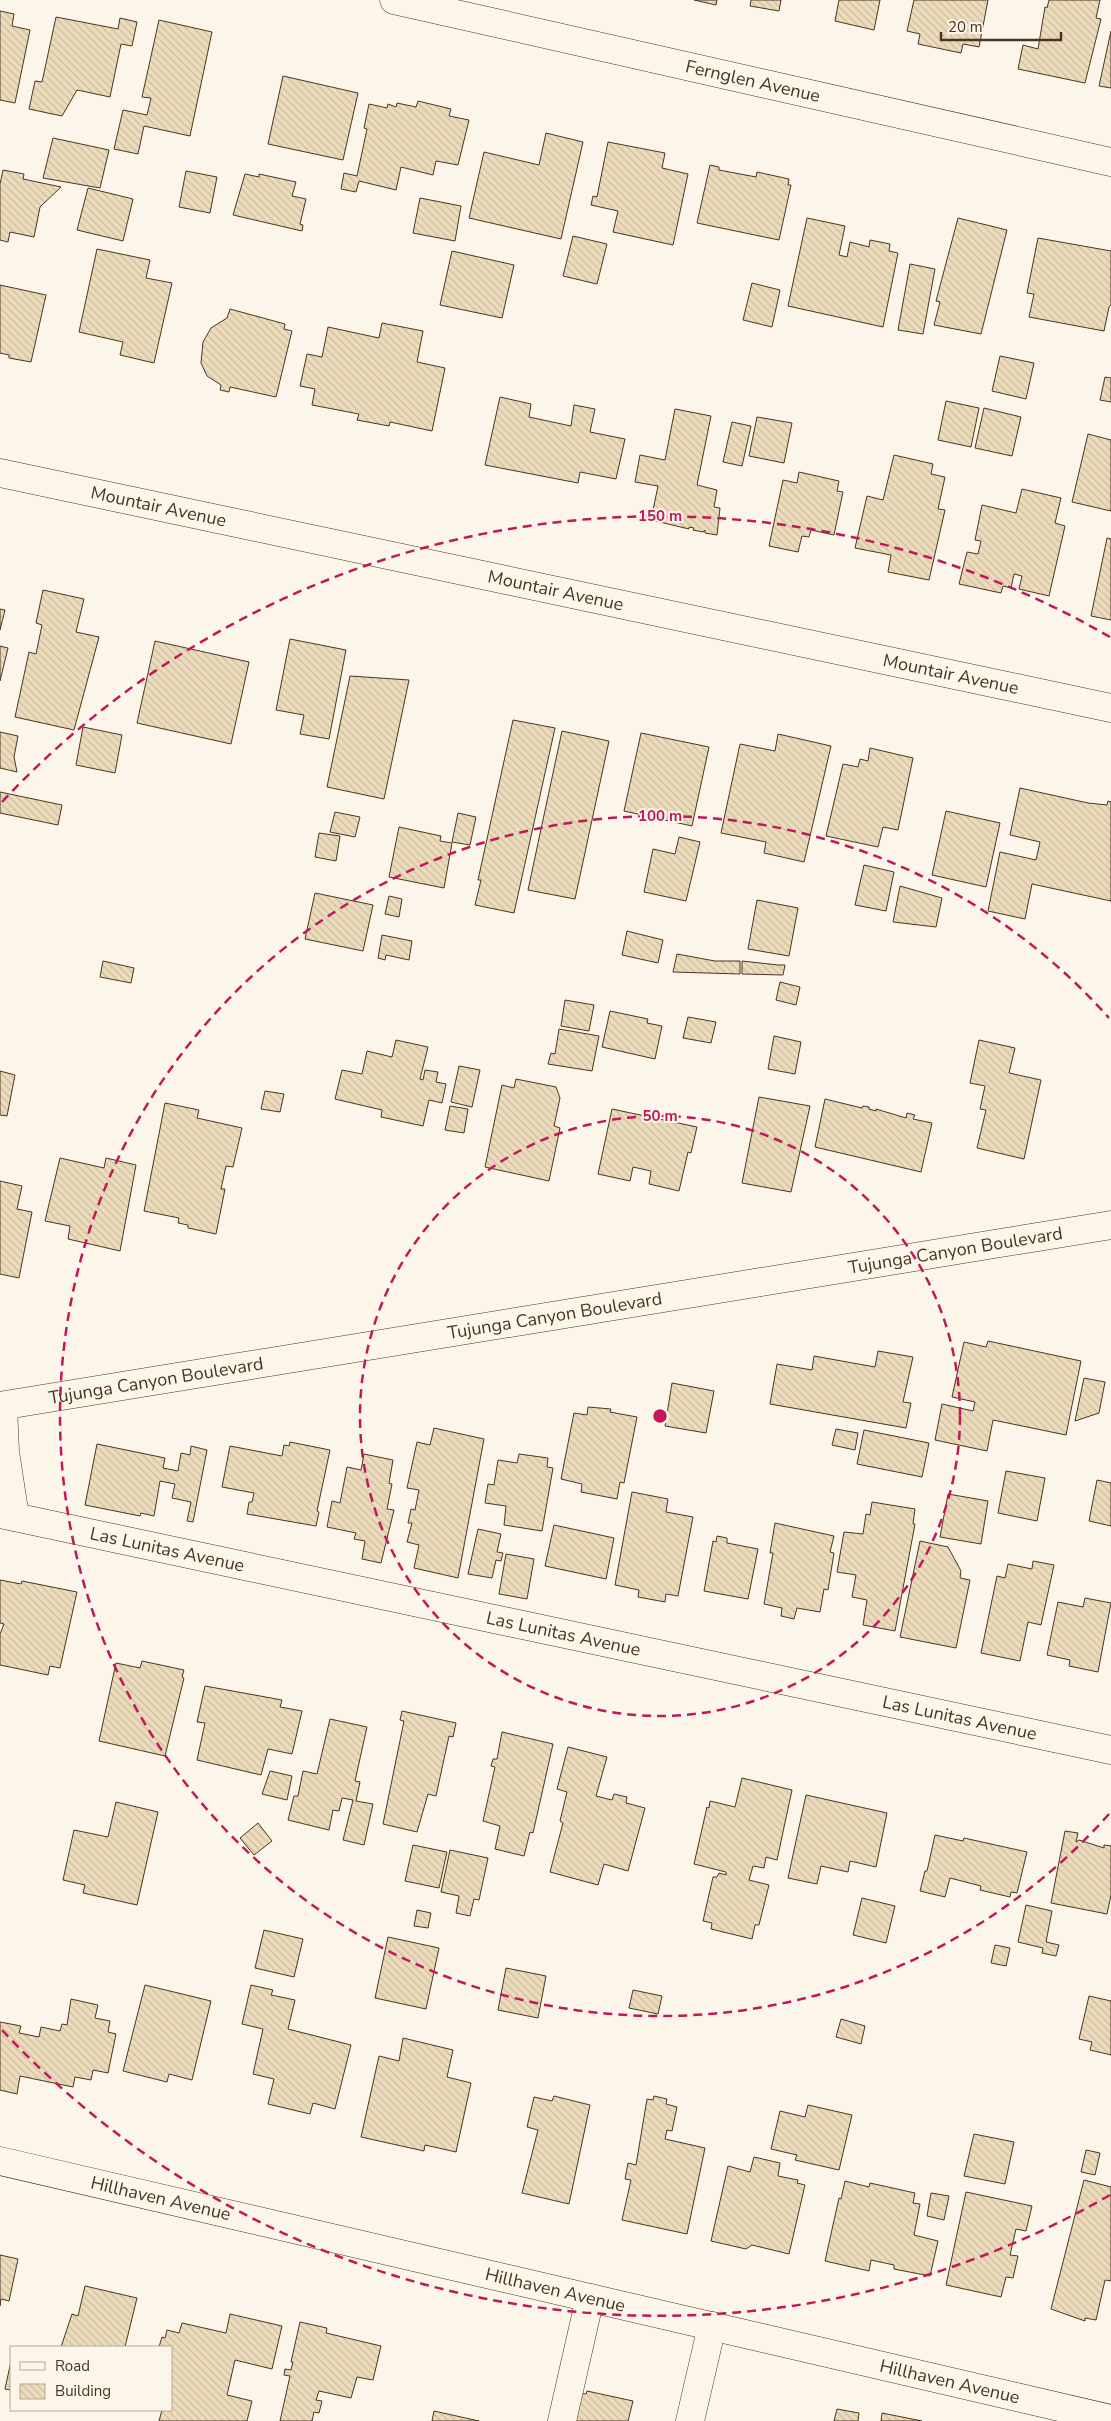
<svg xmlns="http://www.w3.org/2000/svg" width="1111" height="2421" font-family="'Nunito Sans',sans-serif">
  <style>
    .building { fill: url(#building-back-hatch); stroke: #4a3520 }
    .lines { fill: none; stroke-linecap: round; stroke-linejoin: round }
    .minor-casing { stroke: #4a3520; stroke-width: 29 }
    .minor { stroke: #fbf6e9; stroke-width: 28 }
    .ring { fill: none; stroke: #c2185b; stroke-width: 2.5; stroke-dasharray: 9 6 }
    .labels { text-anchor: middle; stroke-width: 4; stroke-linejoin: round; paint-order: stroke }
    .street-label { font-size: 18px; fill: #4a3520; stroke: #fbf6e9 }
    .centre { fill: #c2185b; stroke: #fbf6e9; stroke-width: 2.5 }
    .ring-label { font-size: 15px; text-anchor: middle; font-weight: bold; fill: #c2185b; stroke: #fbf6e9; stroke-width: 4; stroke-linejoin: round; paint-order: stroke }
  </style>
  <defs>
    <pattern id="building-back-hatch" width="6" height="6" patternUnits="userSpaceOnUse" patternTransform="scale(1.25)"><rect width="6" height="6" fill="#ecdcbc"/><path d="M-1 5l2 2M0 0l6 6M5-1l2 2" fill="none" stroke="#ccbda1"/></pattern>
  </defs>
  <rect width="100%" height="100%" fill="#fbf6e9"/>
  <path class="building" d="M694,0H717L716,5Z
    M751,0H781L779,11L750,6Z
    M839,0H880L874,30L835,21Z
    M914,0H988L979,47L963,44L961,53L918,44L920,34L907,31Z
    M1049,0H1100L1096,18L1101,19L1085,83L1018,69L1023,45L1038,49L1045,7L1047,8Z
    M0,11L14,14L12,26L30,30L15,103L0,100Z
    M56,17L118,29L120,18L137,22L132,46L121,44L110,97L77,90L62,116L29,109L35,81L42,82Z
    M159,20L212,32L190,136L144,126L138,154L114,149L123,110L147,115L151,98L142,97Z
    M1111,31V88L1099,86Z
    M283,76L358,93L343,160L268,144Z
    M418,101L451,109L449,116L469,120L458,165L436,161L433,175L401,167L396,190L359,181L356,192L341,189L344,173L357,176L367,129L364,128L369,104L387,108L388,104L396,107L397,103L416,107Z
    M546,133L583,142L561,239L469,218L484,152L539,165Z
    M53,138L109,150L100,188L43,178Z
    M608,142L665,153L662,168L688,174L673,245L613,232L618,211L591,205L593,196L597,197Z
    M710,165L719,167V170L756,177L757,172L789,179L788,185H791L779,240L697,223Z
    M3,170L24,174L23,179L61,187L40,207L34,237L10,232L8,242L0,240V184Z
    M186,171L217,177L210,213L179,207Z
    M245,174L259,177V174L296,182L292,196L306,199L300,224L303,225L302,231L233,215Z
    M88,188L133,199L123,241L77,230Z
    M420,198L461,206L455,241L413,233Z
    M807,218L845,226L839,255L847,257L850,242L869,247L870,240L890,244L889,251L898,253L883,327L788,306Z
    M958,218L1007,230L981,334L934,325L940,302L936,301Z
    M573,236L607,244L597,284L563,276Z
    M1038,238L1111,251V305L1109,307L1104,331L1029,317L1034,294L1027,293Z
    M97,249L150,260L146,278L172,283L154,363L120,355L123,342L79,332Z
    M452,251L514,265L502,318L440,305Z
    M910,264L935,269L923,334L898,330Z
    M752,283L780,290L772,327L743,320Z
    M0,285L46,295L31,362L9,358V355L0,353Z
    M230,309L285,324L284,329L292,331L276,397L230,387L229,392L220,390L221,385L207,376L201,363L203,342L211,328L227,318Z
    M382,323L423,331L417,362L445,368L432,431L390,422L389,426L357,420L359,414L312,405L315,389L300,386L307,354L322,357L328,327L379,338Z
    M1000,356L1034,363L1026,399L992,391Z
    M1105,377L1111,378V402L1100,400Z
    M500,397L531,404L529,417L571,426L574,405L595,409L590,432L625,439L616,479L580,472L578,483L485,465Z
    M946,401L979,408L971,447L938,440Z
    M984,408L1021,417L1012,456L975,448Z
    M675,409L711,416L697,485L717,490L714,507L720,508L717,535L705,533V530L703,532L693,530L694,528L689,527V529L651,520L658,486L635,482L640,455L665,460Z
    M757,417L792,423L784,463L749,456Z
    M732,422L751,426L742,466L723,462Z
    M1088,434L1111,440V511L1072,502Z
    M894,455L933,464L931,474L945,477L938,509L945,510L929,580L888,572L891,555L855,548L867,496L883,500Z
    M799,472L839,481L837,491L843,492L834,535L811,530L809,537L802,536L798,552L769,546L783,480L797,483Z
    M1022,489L1061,498L1055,523L1065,526L1049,596L1019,589L1022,576L1014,574L1011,588L1003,586L1001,593L959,584L967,552L978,554L981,541L975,540L982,505L1016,513Z
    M1107,538L1111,539V620L1091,616Z
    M43,590L84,599L76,632L99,637L74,730L15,717L29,652L36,654L42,625L36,623Z
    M0,609L5,610L0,630Z
    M290,639L346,650L329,739L300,734L304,715L276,710Z
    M155,641L249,662L231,744L137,723Z
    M0,646L8,648L0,681Z
    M350,676L409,680L384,799L327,787Z
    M513,720L555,728L514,913L475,905L481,880H478Z
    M83,727L122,735L115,773L76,765Z
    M562,731L609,741L575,899L528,890Z
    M0,732L18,736L14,757L17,772L0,768Z
    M641,733L709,747L692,826L624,811Z
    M778,734L831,746L804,862L764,853L766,842L721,833L740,744L775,751Z
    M870,748L913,758L898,830L883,827L878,847L826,836L843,764L858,767L860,759L868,761Z
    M1020,788L1088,803L1107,805L1108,801L1111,802V901L1032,884L1025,919L988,911L1000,852L1036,860L1040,842L1010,835Z
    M0,792L62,805L58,825L0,813Z
    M946,811L1000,823L986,887L932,875Z
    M335,812L360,817L355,837L330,832Z
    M458,813L476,817L470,845L452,842Z
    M399,827L441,836L440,841L452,843L444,888L389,877Z
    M319,833L340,836L336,861L315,857Z
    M679,837L700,842L686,901L644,892L653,849L675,854Z
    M864,865L894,872L886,911L855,905Z
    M900,886L942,898L936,927L893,922Z
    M315,893L373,905L363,951L305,939Z
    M389,896L402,899L399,917L385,914Z
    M757,900L798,908L789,956L748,949Z
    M627,931L663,940L658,963L622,955Z
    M382,935L412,941L409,960L386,955L385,960L378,958Z
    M677,954L715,961H740V974L673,972Z
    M103,961L134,968L131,983L100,977Z
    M742,961L778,965H785L783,975L742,974Z
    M780,982L800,987L796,1005L776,1000Z
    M565,1000L594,1005L589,1031L561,1026Z
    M610,1011L648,1019L647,1023L662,1026L655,1059L602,1047Z
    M688,1017L716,1022L711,1043L683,1038Z
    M559,1029L599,1036L592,1071L548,1064L551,1053L555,1054Z
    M774,1036L801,1042L795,1074L768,1069Z
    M396,1040L428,1047L420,1079L423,1080L425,1070L438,1072L436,1082L446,1084L442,1103L429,1100L423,1126L381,1117L382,1110L335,1099L342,1070L362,1074L367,1051L392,1057Z
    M979,1040L1015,1048L1009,1073L1041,1080L1024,1159L977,1148L986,1110L980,1109L985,1086L970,1083Z
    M459,1066L480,1070L472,1107L451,1102Z
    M0,1071L15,1075L7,1116L0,1115Z
    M516,1079L556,1087L560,1098L554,1126L560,1128L549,1181L485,1167L502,1085L514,1088Z
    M265,1091L284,1094L280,1112L261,1109Z
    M759,1097L810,1106L791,1192L742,1183Z
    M825,1099L862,1108L863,1106L869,1107V1109L876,1111V1109L906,1118L907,1113L915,1115L913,1119L932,1123L921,1172L815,1147Z
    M165,1103L199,1110L197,1118L242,1128L233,1167L226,1166L221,1189H225L216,1234L188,1228V1225L178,1223L179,1218L144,1211Z
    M450,1106L468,1109L464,1133L445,1130Z
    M612,1109L697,1127L691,1153L688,1152L679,1191L649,1184L651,1171L633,1167L630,1181L598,1174Z
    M60,1158L104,1168L106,1158L136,1165L120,1251L68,1239L70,1226L45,1221Z
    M0,1181L22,1186L17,1209L32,1212L19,1278L0,1274Z
    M988,1341L1081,1361L1066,1435L993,1420L987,1451L935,1440L942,1404L973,1411L975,1402L952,1397L964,1342L986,1347Z
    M878,1351L913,1357L903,1402L911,1403L906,1428L770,1404L777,1364L812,1370L814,1356L875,1367Z
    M1084,1378L1105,1382L1099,1413L1075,1421Z
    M672,1383L714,1391L706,1433L665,1426Z
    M588,1407L611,1409L610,1412L637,1417L624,1483L620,1482L617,1499L581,1492L582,1484L561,1479L574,1413L587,1415Z
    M434,1428L484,1439L458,1578L414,1568L419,1545L407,1542L412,1523H408L411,1509L415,1510L419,1490L407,1488L417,1442L430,1445Z
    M836,1429L858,1433L855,1450L832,1445Z
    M864,1430L929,1443L922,1477L857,1464Z
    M290,1442L330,1450L317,1511L319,1512L316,1526L247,1514L249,1502H252L254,1493L222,1487L230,1446L282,1456L284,1445L289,1446Z
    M97,1444L165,1458L163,1468L178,1471L181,1453L190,1455L191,1446L207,1450L193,1522L187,1521L191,1502L172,1498L175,1484L160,1481L154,1516L141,1513L140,1516L85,1505Z
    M364,1454L393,1460L389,1483L392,1484L387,1509L394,1510L381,1563L362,1559L365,1541L354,1539L356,1533L327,1527L332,1501L340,1503L347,1467L361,1470Z
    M519,1454L548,1458L547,1467L553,1468L542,1531L504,1525L506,1506L485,1503L488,1484L494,1485L498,1460L517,1463Z
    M1006,1471L1045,1478L1037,1521L998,1513Z
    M1097,1480L1111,1483V1526L1089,1521Z
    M632,1492L668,1499L666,1512L693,1517L678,1596L666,1594L665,1602L638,1597L639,1590L615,1585Z
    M948,1494L988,1501L981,1544L940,1537Z
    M872,1502L915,1509L913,1524H915L895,1631L863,1625L867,1600L852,1597L856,1575L837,1572L844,1532L863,1534L866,1514L870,1515Z
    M775,1523L834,1536L830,1552L834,1553L828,1590L824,1589L820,1612L797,1608L794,1619L781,1616L782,1608L764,1604L773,1553H770Z
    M554,1525L614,1538L606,1579L545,1566Z
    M478,1529L501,1534L497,1552L503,1553L501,1561L496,1560L492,1578L468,1574Z
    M717,1536L727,1538V1543L758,1549L748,1599L704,1591L713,1541L716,1542Z
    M920,1541L948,1547L961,1571L960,1578L970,1580L956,1648L900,1637Z
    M506,1554L534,1559L527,1599L499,1594Z
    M1033,1561L1054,1565L1041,1625L1028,1622L1020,1661L981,1653L997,1576L1005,1578L1008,1564L1032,1569Z
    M0,1580L21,1584L22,1581L77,1592L60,1668L50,1666L48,1675L0,1665V1634L4,1624L0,1623Z
    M1085,1598L1111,1603L1098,1672L1069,1666L1070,1660L1047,1655L1058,1602L1083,1607Z
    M142,1661L184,1670L182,1677L184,1678L165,1756L99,1741L116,1663L140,1668Z
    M205,1686L282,1700L280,1707L302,1711L292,1754L268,1749L261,1775L197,1760L205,1723L197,1722Z
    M402,1711L456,1723L453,1737L449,1736L436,1796L428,1794L417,1832L383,1824L404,1721L400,1720Z
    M330,1719L367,1727L355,1781L360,1782L356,1801L373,1804L364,1845L343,1840L353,1800L342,1798L339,1811L333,1810L329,1830L288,1820L294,1796H298L303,1771L317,1774Z
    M502,1732L553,1744L533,1833L530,1832L524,1856L495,1849L500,1826L483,1821L495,1767L491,1766L493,1759H497Z
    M568,1747L607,1757L596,1796L612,1800L614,1794L627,1797L626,1803L645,1808L628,1871L604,1864L598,1885L550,1872L563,1823L560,1821L567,1792L557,1789Z
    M270,1771L292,1776L287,1800L262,1794Z
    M742,1778L792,1790L777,1860L766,1857L764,1868L753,1866L749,1880L769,1885L759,1925H755L752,1939L711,1929L712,1923L703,1921L713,1877H717L719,1873L726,1875V1872L694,1864L707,1807L709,1808L710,1801L735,1807Z
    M806,1795L887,1813L876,1867L850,1861L848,1872L821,1866L817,1884L788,1878Z
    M116,1802L158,1812L137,1905L83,1893L85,1885L63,1880L74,1830L108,1837Z
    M258,1823L272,1841L254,1855L240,1838Z
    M1065,1831L1078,1833L1076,1842L1079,1840L1104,1848V1845L1111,1846V1895L1107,1914L1051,1903Z
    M935,1835L963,1841L964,1838L1027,1852L1017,1893L1011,1892L1010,1897L980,1890L981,1886L950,1878L945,1897L920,1891L925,1871H927Z
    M413,1845L447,1852L439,1888L405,1881Z
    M450,1850L488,1858L479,1900L474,1899L470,1916L456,1913L459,1896L441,1892Z
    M862,1898L895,1906L886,1943L853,1935Z
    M1026,1905L1052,1911L1046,1942L1059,1945L1056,1956L1042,1953L1043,1948L1018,1942Z
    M417,1910L431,1913L428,1928L414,1926Z
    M264,1930L303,1939L294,1977L255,1968Z
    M388,1937L439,1948L426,2009L375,1998Z
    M995,1945L1010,1948L1006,1966L991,1963Z
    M506,1968L546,1976L538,2018L498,2010Z
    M145,1985L211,2001L192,2080L169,2074L167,2082L123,2071Z
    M251,1985L273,1990L271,1995L295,2000L288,2029L351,2045L335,2109L313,2103L310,2114L268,2104L274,2079L253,2074L263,2029L242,2024Z
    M633,1990L662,1996L658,2014L629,2008Z
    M1089,1996L1111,2001V2055L1090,2050L1092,2042L1079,2039Z
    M71,1999L98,2005L95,2018L110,2021L108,2032L116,2034L108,2073L93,2070L91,2080L75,2077L73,2087L20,2076L17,2094L0,2090V2022L21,2026L19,2033L39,2037L41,2027L60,2031L62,2024L67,2025Z
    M841,2019L865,2026L861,2044L836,2037Z
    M403,2038L453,2050L447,2077L471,2083L456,2152L425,2145L424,2151L361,2137L379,2056L399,2061Z
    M554,2096L590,2105L569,2204L522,2193L538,2130L527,2127L534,2097L552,2101Z
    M654,2096L667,2099L666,2104L677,2107L672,2131L667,2130L665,2139L705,2148L687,2234L622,2220L631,2180L625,2179L628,2163L636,2165L647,2099L653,2100Z
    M808,2105L852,2115L839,2170L795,2160L797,2155L771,2149L780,2111L805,2117Z
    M974,2134L1014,2142L1005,2184L964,2176Z
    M1086,2150L1100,2153L1095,2175L1081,2172Z
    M754,2157L780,2163L778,2176L798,2180L797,2183L805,2185L789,2254L752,2245L746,2249L711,2241L728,2166L750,2172Z
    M1084,2180L1111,2187V2281L1105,2280L1096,2320L1085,2318V2321L1051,2309Z
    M845,2181L869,2187L870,2183L915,2193L913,2203L920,2204L914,2235L938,2241L930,2276L894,2269V2265L871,2260L869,2271L825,2261L839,2198L841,2199Z
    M966,2192L1032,2206L1026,2231L1016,2229L1010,2255L1018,2256L1013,2278L1006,2277L1001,2297L946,2285Z
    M931,2193L949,2196L944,2220L927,2216Z
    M0,2255L18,2259L9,2301L1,2299L0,2306Z
    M85,2286L137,2298L125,2347H61L72,2314L78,2316Z
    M230,2314L282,2326L272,2369L235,2360L227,2395L252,2401L247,2421H159L162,2410H171V2347H159L162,2337L165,2338L167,2330L179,2333L182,2323L226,2333Z
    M300,2322L327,2328L326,2333L381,2346L373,2380L357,2377L351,2398L319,2391L316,2400L322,2401L319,2413L314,2412L312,2421H280L290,2376L284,2375L285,2369L291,2370L293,2362H291Z
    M11,2361V2390L5,2389Z
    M587,2391L633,2401L628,2421H572L578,2393L586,2394Z
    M837,2409L859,2413L858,2421H834Z
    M434,2411L479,2421H432Z
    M882,2413L922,2421H881Z"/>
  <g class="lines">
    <defs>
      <g id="minor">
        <path id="s1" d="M394,0L1111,162"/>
        <path id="s2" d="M0,473L1111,708"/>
        <path id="s3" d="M0,1406L1111,1225"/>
        <path d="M3,1406L5,1452L15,1517"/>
        <path id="s4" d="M0,1514L1111,1750"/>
        <path id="s5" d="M0,2161L1111,2419"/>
        <path d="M562,2421L590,2298"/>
        <path d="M690,2421L712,2326"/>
      </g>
    </defs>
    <use href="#minor" class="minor-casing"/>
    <use href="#minor" class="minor"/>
  </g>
  <g class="ring">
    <circle cx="660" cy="1416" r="300"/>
    <path d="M1109 1814A600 600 0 1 1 1109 1018"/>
    <path d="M1110 2195A900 900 0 0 1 2 2030M2 802A900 900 0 0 1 1110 637"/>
  </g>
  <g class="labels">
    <g class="street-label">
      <text dy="6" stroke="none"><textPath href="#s1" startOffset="368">Fernglen Avenue</textPath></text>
      <text dy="6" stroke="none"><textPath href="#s2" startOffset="162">Mountair Avenue</textPath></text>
      <text dy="6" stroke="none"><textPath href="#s2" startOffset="568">Mountair Avenue</textPath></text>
      <text dy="6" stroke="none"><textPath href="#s2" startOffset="972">Mountair Avenue</textPath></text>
      <text dy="6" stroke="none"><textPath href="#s3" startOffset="968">Tujunga Canyon Boulevard</textPath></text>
      <text dy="6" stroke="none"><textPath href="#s3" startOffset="562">Tujunga Canyon Boulevard</textPath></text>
      <text dy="6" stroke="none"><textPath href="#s3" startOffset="158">Tujunga Canyon Boulevard</textPath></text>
      <text dy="6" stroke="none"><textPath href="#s4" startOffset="171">Las Lunitas Avenue</textPath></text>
      <text dy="6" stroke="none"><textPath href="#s4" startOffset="576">Las Lunitas Avenue</textPath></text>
      <text dy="6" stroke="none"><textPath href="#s4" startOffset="981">Las Lunitas Avenue</textPath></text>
      <text dy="6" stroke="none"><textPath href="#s5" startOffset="165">Hillhaven Avenue</textPath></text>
      <text dy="6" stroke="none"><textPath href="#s5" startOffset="570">Hillhaven Avenue</textPath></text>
      <text dy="6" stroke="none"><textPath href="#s5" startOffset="975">Hillhaven Avenue</textPath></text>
    </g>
  </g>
  <circle cx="660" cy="1416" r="8" class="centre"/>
  <g class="ring-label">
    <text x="660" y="521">150 m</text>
    <text x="660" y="821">100 m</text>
    <text x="660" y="1121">50 m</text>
  </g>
  <rect x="10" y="2346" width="162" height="65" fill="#fbf6e9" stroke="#b4a999"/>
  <rect x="20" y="2362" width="25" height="8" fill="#fbf6e9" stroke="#b4a999"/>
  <text x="55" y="2371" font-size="15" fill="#4a3520">Road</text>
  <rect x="20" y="2384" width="25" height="15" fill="url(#building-back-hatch)" stroke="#b4a999"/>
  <text x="55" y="2396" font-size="15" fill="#4a3520">Building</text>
  <path d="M941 32v8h120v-8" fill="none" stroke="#4a3520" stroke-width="2.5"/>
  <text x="948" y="32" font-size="15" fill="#4a3520" stroke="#fbf6e9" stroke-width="4" paint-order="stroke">20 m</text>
</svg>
